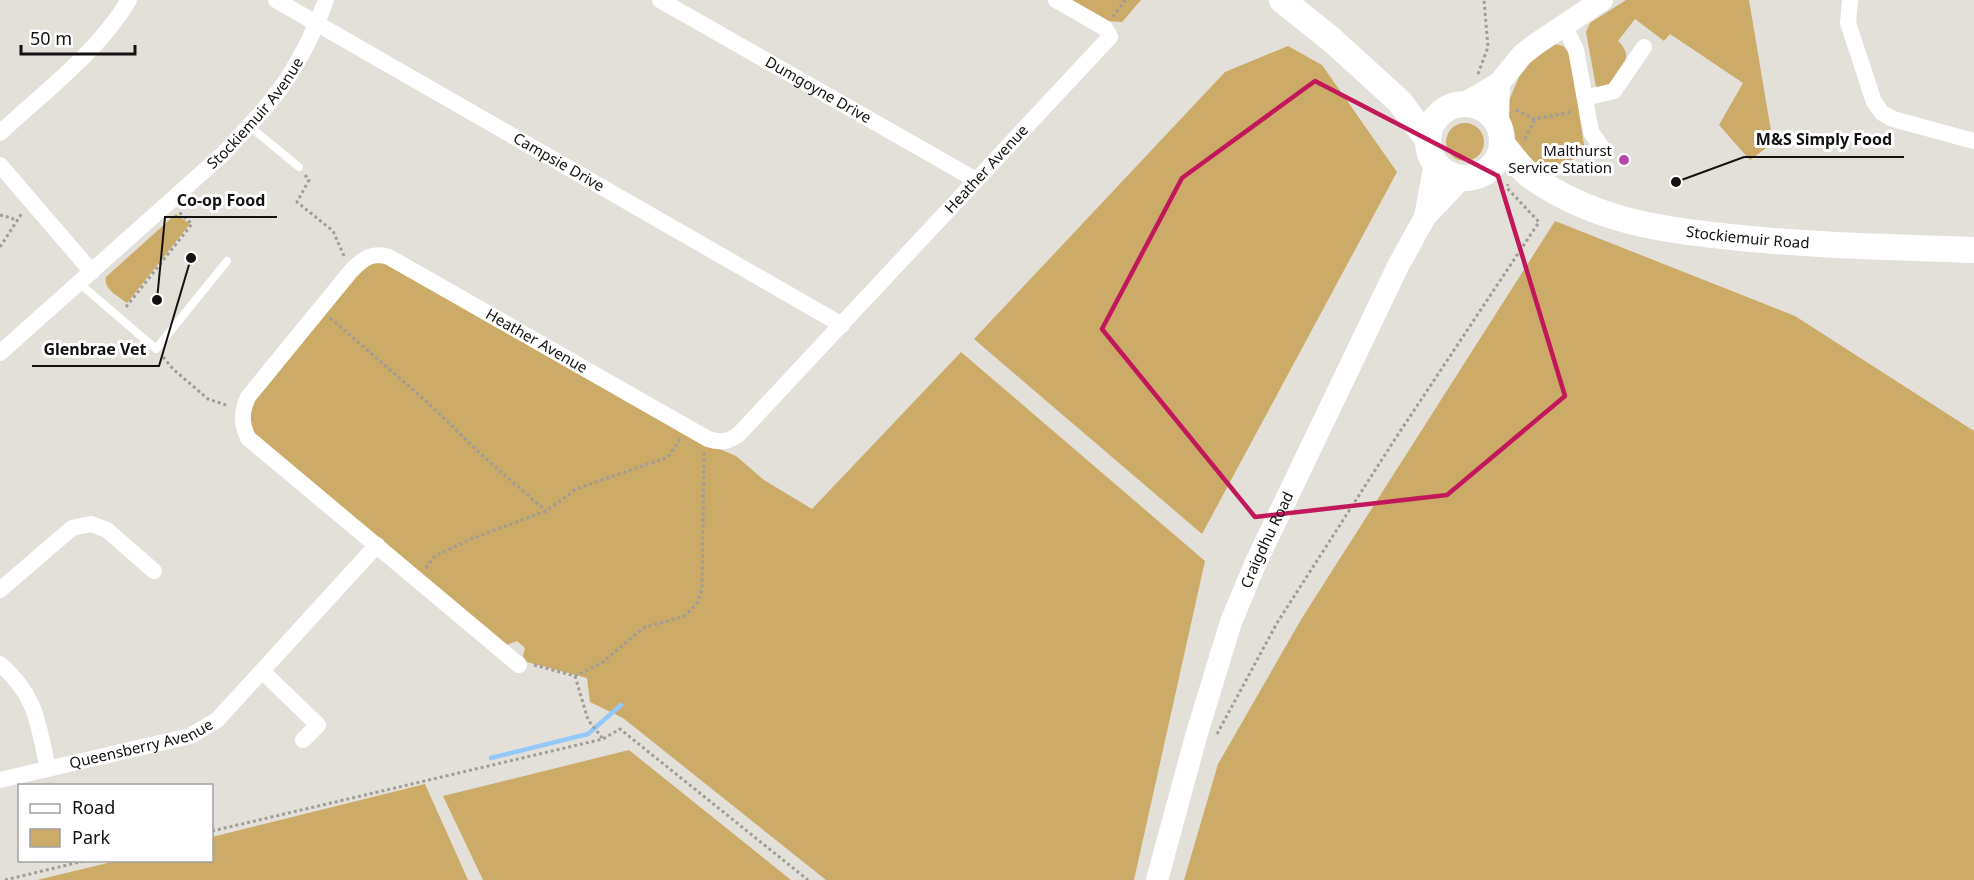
<svg xmlns="http://www.w3.org/2000/svg" width="1974" height="880" font-family="'Noto Sans',sans-serif">
  <style>
    .green { fill: #ccab68 }
    .lines { fill: none; stroke-linecap: round; stroke-linejoin: round }
    .stream { stroke: #93c8f9; stroke-width: 4.5 }
    .path { stroke: #9f9d98; stroke-width: 3; stroke-dasharray: 3 3; stroke-linecap: butt }
    .service { stroke: #fff; stroke-width: 8 }
    .minor { stroke: #fff; stroke-width: 16 }
    .secondary { stroke: #fff; stroke-width: 22 }
    .primary { stroke: #fff; stroke-width: 26 }
    .marked { fill: none; stroke: #c2185b; stroke-width: 4.5; stroke-linejoin: round }
    .poi-dot { fill: #b548a6; stroke: #fff; stroke-width: 2 }
    .labels { text-anchor: middle; stroke-width: 6; stroke-linejoin: round; paint-order: stroke }
    .street-label { font-size: 15px; fill: #131210; stroke: #fff }
    .poi-label { font-size: 15px; fill: #131210; stroke: #fff; text-anchor: end }
    .leader { fill: none; stroke: #131210; stroke-width: 2 }
    .callout-dot { fill: #131210; stroke: #fff; stroke-width: 2 }
    .callout-label { font-size: 16px; text-anchor: middle; font-weight: bold; fill: #131210; stroke: #fff; stroke-width: 6; stroke-linejoin: round; paint-order: stroke }
  </style>
  <rect width="100%" height="100%" fill="#e3e0da"/>
  <path class="green" d="M1069,0H1141L1122,22L1105,21Z
    M1626,0H1749L1773,143L1750,160L1719,125L1743,83L1670,34L1664,41L1635,19L1618,41C1636,58 1620,69 1609,85L1596,87L1586,32L1590,23Z
    M1555,44L1563,46L1570,54L1585,151L1563,166L1551,170L1539,167L1510,139L1507,126V105L1519,77L1532,60Z
    M1288,46L1322,65L1397,172L1202,534L974,339L1225,72Z
    M1446 142a19 19 0 1 1 38 0a19 19 0 1 1-38 0Z
    M176,214L190,224L127,303C118,296 103,289 106,277Z
    M1555,221L1795,316L1974,431V880H1184L1218,764L1302,618Z
    M380,261L691,437L736,456L764,480L812,509L961,352L1205,561L1134,880H826L623,718L590,702L587,678L527,662L523,656L525,648L517,641L507,645L254,434L250,428V406L360,268Z
    M629,750L791,880H483L443,796Z
    M425,784L468,880H37L116,861L212,860V837Z"/>
  <g class="lines">
    <path class="stream" d="M491,758L588,734L621,705"/>
    <path class="path" d="M1113,17L1125,0
      M1478,74L1488,47L1484,0
      M1516,110L1535,119L1572,112
      M1525,139L1535,119
      M305,175L309,180L297,202L333,231L344,256
      M0,215L12,218L16,222
      M0,247L22,213
      M126,307L192,224L179,212
      M330,318L425,400L485,458L546,511
      M163,357L173,369L208,399L229,406
      M426,568L435,556L471,539L546,511L576,489L668,457L680,439
      M534,665L575,676L603,662L643,628L684,616L697,604L702,589L704,452
      M575,676L588,720L603,739
      M1217,734L1277,623L1399,433L1539,222L1507,188L1508,184
      M212,831L603,739L620,729L808,880
      M5,880L88,860"/>
    <path class="service" d="M249,126L299,167
      M79,283L156,349L227,261"/>
    <g class="minor">
      <path id="s1" d="M276,0L842,325"/>
      <path id="s2" d="M660,0L976,180"/>
      <path d="M1850,0L1848,23L1874,102L1882,113L1893,119L1974,141"/>
      <path d="M1564,25L1576,50L1591,132L1601,146"/>
      <path d="M1585,98L1614,91L1644,47"/>
      <path d="M0,133C45,91 97,53 129,0"/>
      <path d="M0,165L92,272"/>
      <path id="s3" d="M0,353L223,154C245,130 269,106 287,79C303,55 316,27 326,0"/>
      <path d="M0,590L72,528L91,524L107,530L154,571"/>
      <path d="M0,664C37,696 38,724 48,769"/>
      <path id="s4" d="M519,665L248,438C241,422 241,413 248,397L351,271C364,258 371,252 389,257L708,439C721,443 728,442 739,434L1110,37L1105,28L1056,0"/>
      <path d="M263,672L318,725L303,740"/>
      <path id="s5" d="M0,780L190,736L217,720L377,545"/>
    </g>
    <g class="secondary">
      <path d="M1465,103L1499,83L1522,55L1536,44L1602,0"/>
      <path d="M1498,122L1499,83"/>
      <path d="M1425,217L1435,163"/>
      <path id="s6" d="M1157,880L1197,733L1231,622L1256,562L1398,266L1425,217L1462,178"/>
    </g>
    <g class="primary">
      <path d="M1282,0L1332,40L1400,102L1428,140"/>
      <circle cx="1465" cy="141" r="37"/>
      <path id="s7" d="M1502,144C1512,155 1521,170 1533,178C1599,223 1665,230 1741,238C1819,246 1896,247 1974,250"/>
    </g>
  </g>
  <path class="marked" d="M1315,81L1498,176L1565,396L1447,495L1255,517L1102,329L1182,178Z"/>
  <circle class="poi-dot" cx="1624" cy="160" r="6"/>
  <g class="labels">
    <g class="street-label">
      <text dy="5" stroke="none"><textPath href="#s2" startOffset="182">Dumgoyne Drive</textPath></text>
      <text dy="5" stroke="none"><textPath href="#s3" startOffset="351">Stockiemuir Avenue</textPath></text>
      <text dy="5" stroke="none"><textPath href="#s1" startOffset="326">Campsie Drive</textPath></text>
      <text dy="5" stroke="none"><textPath href="#s4" startOffset="1365">Heather Avenue</textPath></text>
      <text dy="5" stroke="none"><textPath href="#s7" startOffset="272">Stockiemuir Road</textPath></text>
      <text dy="5" stroke="none"><textPath href="#s4" startOffset="772">Heather Avenue</textPath></text>
      <text dy="5" stroke="none"><textPath href="#s6" startOffset="358">Craigdhu Road</textPath></text>
      <text dy="5" stroke="none"><textPath href="#s5" startOffset="146">Queensberry Avenue</textPath></text>
    </g>
    <g class="poi-label">
      <text x="1612" y="156">Malthurst<tspan x="1612" dy="17">Service Station</tspan></text>
    </g>
  </g>
  <path class="leader" d="M1676 182L1744 157H1904M157 300L165 217H277M191 258L159 366H32"/>
  <g class="callout-dot">
    <circle cx="1676" cy="182" r="6"/>
    <circle cx="157" cy="300" r="6"/>
    <circle cx="191" cy="258" r="6"/>
  </g>
  <g class="callout-label">
    <text x="1824" y="145">M&amp;S Simply Food</text>
    <text x="221" y="206">Co-op Food</text>
    <text x="95" y="355">Glenbrae Vet</text>
  </g>
  <rect x="18" y="784" width="195" height="78" fill="#ffffff" stroke="#a1a09f" stroke-width="1.5"/>
  <rect x="30" y="804" width="30" height="9" fill="#ffffff" stroke="#a1a09f" stroke-width="1.5"/>
  <text x="72" y="814" font-size="18" fill="#131210">Road</text>
  <rect x="30" y="829" width="30" height="18" fill="#ccab68" stroke="#a1a09f" stroke-width="1.5"/>
  <text x="72" y="844" font-size="18" fill="#131210">Park</text>
  <path d="M21 45v9h114v-9" fill="none" stroke="#131210" stroke-width="3"/>
  <text x="30" y="45" font-size="18" fill="#131210" stroke="#ffffff" stroke-width="4.5" paint-order="stroke">50 m</text>
</svg>
